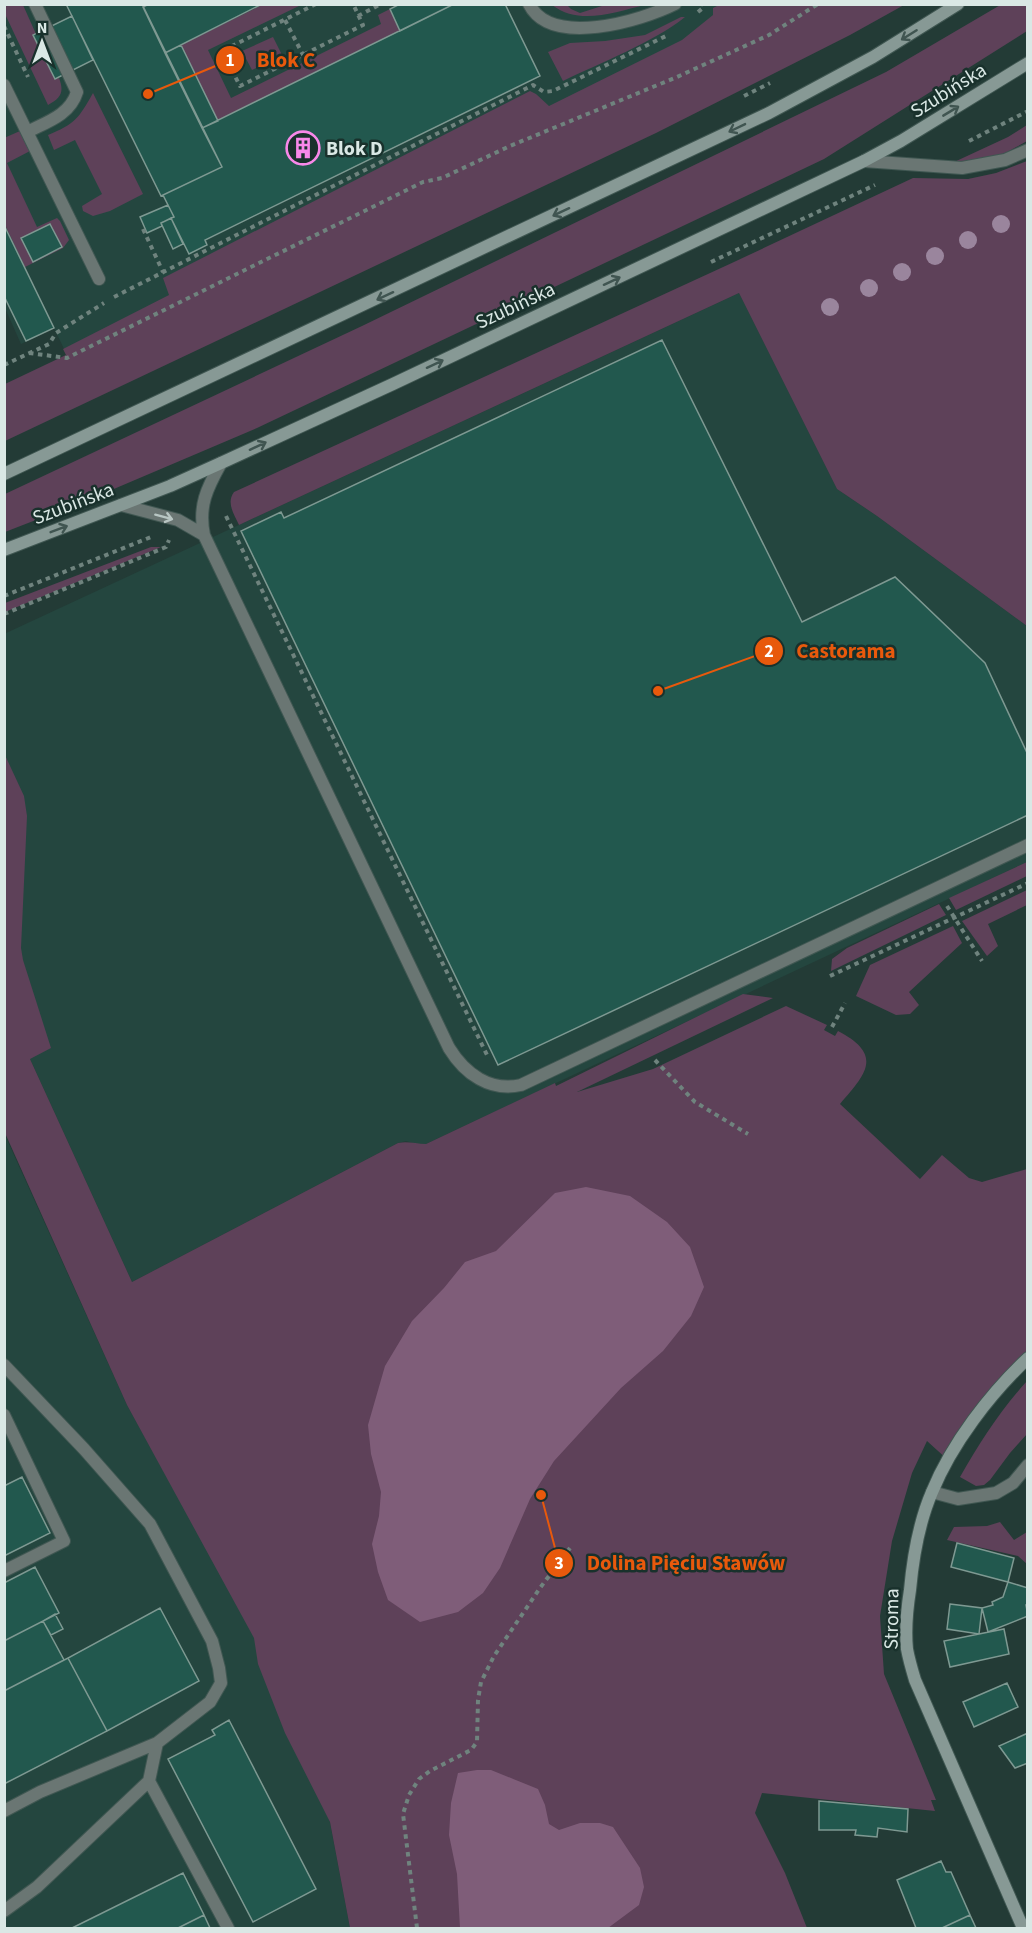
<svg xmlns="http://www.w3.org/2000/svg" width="1032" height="1933" font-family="'Source Sans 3',sans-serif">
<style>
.built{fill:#24463f}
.green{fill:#5e4159}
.water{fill:#7f5d79}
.building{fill:#22584e;stroke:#7e9992;stroke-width:1.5}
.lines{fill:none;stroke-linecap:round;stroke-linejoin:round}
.lane-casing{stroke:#405752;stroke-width:14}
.secondary-casing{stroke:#405752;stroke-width:14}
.path{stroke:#6f837e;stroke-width:4;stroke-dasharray:4.5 4.5;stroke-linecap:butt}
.lane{stroke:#6a7673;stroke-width:12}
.secondary{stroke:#879995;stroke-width:12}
.tree{fill:#9a859d}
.oneway{stroke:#405551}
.oneway2{stroke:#b8c6c3}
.labels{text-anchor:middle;stroke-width:5;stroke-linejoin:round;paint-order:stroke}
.street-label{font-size:20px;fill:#dae8e5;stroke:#19312c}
.poi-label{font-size:20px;font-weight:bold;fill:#dae8e5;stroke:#19312c;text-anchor:start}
.leader{fill:none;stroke:#e8590c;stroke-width:2}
.callout-dot{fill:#e8590c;stroke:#19312c;stroke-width:2}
.mark-label{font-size:18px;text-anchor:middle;font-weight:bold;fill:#fff}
.callout-label{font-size:21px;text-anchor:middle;font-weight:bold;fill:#e8590c;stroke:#19312c;stroke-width:5;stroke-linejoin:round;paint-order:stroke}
</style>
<rect width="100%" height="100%" fill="#233b36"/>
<path class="built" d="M4,5H770L67,355L54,328L21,344L5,308Z
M739,293L837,489L877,516L1027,626V862L426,1144H416L406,1141L398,1143L132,1282L30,1059L5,901L4,634Z
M4,1133L127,1405L242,1613L290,1709L328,1812L350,1928H5Z"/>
<path class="green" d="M1002,4L1027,5V31L824,159L257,428L95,497L5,532V494L362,326L886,72Z
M5,5H23L36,34L33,36L55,79L59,78C64,91 62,98 48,105L5,14Z
M262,5H301L208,50L231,98L381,24L378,15L390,9L400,31L218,121L181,45Z
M552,5H567L571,9L580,13L605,5H645C614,12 580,26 552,5Z
M719,5H904L850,35L656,133L5,441V384L66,355L63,349L169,295L163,278L530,91L536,94L549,106L682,40L713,15V8Z
M681,17H685C654,42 600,63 563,81L548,52L570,43L605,41L645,35Z
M273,37L282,55L252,70L242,51Z
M93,93L143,194L110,211L93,216L83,211L82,206L102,194L75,140L54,150L48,135C75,124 79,118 93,93Z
M1027,125V141L995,159L952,163L1008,137Z
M20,131L30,151L7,163L37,227L57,218L60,221L69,240L63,248L25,267L5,225L4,138Z
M1027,161V626L877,516L837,489L739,293L239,525C234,514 226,503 234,492L734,262L913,178L968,179L996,173Z
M151,547H161L5,612V603Z
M4,753L24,796L27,816L21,948L23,960L51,1048L30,1059L132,1282L398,1143C408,1141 416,1144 426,1144L555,1083L556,1086L743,994L773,998L577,1092L653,1069L786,1006L827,1025L824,1030L835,1036L838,1031C884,1055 866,1074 840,1104L920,1179L942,1155L969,1178L982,1182L1027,1169V1358L948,1460L927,1441L912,1473L892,1541L880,1616L884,1674L936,1800H931L935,1811L762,1793L755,1813L785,1873L807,1928H350L330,1822L285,1733L258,1664L254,1638L127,1405L5,1133Z
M1027,862V876L956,910L949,898Z
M1027,890V905L988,924L998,946L987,956L962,921Z
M939,904L946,915L831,971L832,959L847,948Z
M953,926L962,943L909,992L919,1005L910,1014L896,1015L856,996L870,965Z
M1027,1381V1434L1010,1453L990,1480L984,1485L976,1486L960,1477C980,1442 1000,1411 1027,1381Z
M1000,1522L1014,1540L1027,1532V1564L1018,1556L947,1540L954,1527L987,1526Z"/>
<path class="water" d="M586,1187L630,1196L667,1222L690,1247L704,1287L691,1316L663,1351L621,1388L554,1461L530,1499L500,1568L483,1593L458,1612L420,1622L388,1600L378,1572L372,1544L379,1516L381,1492L371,1454L368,1425L385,1366L412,1321L444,1288L465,1262L496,1251L555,1193Z
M477,1770H491L538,1789L545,1805L549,1824L559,1830L580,1823H600L613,1827L640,1868L644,1887L639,1905L608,1928H460L457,1874L449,1835L451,1803L458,1773Z"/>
<path class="building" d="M66,4H142L222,167L161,196Z
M149,4H262L165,53L143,7Z
M400,4H454L400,31L390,9Z
M454,4H505L540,76L205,240L207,245L189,254L171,218L174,217L163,195L222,167L202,128Z
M72,16L93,60L55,79L33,35Z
M181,45L218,121L202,128L165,53Z
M168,205L174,217L161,223L162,226L147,233L140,217Z
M171,218L183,244L173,249L161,223Z
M50,224L62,247L33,262L21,238Z
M4,225L54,328L26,341L4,296Z
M662,340L802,622L895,577L985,663L1028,755V815L498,1065L241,531L281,512L284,518Z
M22,1477L50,1533L4,1556V1486Z
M957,1543L1014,1558L1008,1582L951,1567Z
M35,1567L59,1613L4,1641V1583Z
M1008,1582L1028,1588V1605H1026L1028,1616L988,1632L982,1608L993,1605L992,1602L1003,1597Z
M950,1604L982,1608L979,1634L947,1629Z
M160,1608L199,1681L107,1731L68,1658Z
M55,1614L63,1629L51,1635L43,1621Z
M43,1621L64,1660L4,1691V1641Z
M1004,1629L1009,1654L950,1667L944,1641Z
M68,1658L107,1731L4,1784V1691Z
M1007,1683L1018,1707L974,1727L963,1702Z
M229,1720L316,1889L253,1922L168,1759L215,1735L212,1730Z
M1028,1733V1763L1015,1768L999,1746Z
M819,1801L908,1809L907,1832L878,1828L877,1837L855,1835L856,1830H819Z
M941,1861L946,1872H951L970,1915L942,1928H916L897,1880Z
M183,1873L204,1915L178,1928H72Z
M204,1915L210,1928H178Z
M970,1915L976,1928H942Z"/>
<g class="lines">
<g class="lane-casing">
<path id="lane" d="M529,4C551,48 641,21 675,4
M4,85L99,279
M27,132C47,122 70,115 77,92L35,4
M864,161L962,168L1005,160L1028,150
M221,463C207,488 198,506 204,535L449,1048C465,1074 490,1092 521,1085L1028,845
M121,505L178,520L204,535
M4,1365L84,1449L150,1524L212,1641L219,1668L221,1683L210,1702L157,1743
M4,1415L64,1541L4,1571
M932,1492L958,1499L996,1493L1013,1483L1028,1465
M149,1781L228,1928
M4,1811L40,1792L157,1743L149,1781L37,1887L4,1911"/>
</g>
<g class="secondary-casing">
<path id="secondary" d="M4,474L769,113L873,57L958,4
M4,550L170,486L221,463L393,384L864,161L901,141L1028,63
M1023,1928L915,1680C912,1670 909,1660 907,1649C905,1629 907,1609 910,1590C913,1557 919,1522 932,1492C952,1443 990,1394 1028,1358"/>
</g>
<path class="path" d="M316,4L222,51L240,86L363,25L353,4
M698,12L704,7L703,4
M358,16L381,4
M285,20L303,55
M4,26L28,77
M744,96L770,83
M969,141L1028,111
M143,229L163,272
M711,262L875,185
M114,297L533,85L544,92L553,91L668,35
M29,353L67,358L423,182L442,178L510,146L677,77L769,35L818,4
M4,365L49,344L56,333L104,303
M226,516L487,1055
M4,596L151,537
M4,614L166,547L169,540
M947,906L982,961
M830,976L1028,883
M832,1027L845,1003
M655,1060L695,1102L748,1134
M417,1928L403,1814L409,1795L419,1779L430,1771L471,1750L477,1742L478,1700L481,1682L494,1656L540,1588L570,1548"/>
<use href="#lane" class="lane"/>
<use href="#secondary" class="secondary"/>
</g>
<g class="tree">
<circle cx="1001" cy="224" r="9"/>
<circle cx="968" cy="240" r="9"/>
<circle cx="935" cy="256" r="9"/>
<circle cx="902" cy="272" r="9"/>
<circle cx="869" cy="288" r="9"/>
<circle cx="830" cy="307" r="9"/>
</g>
<defs><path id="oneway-shaft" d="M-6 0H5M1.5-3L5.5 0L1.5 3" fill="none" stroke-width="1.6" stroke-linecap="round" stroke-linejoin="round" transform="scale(1.5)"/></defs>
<g class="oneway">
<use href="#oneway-shaft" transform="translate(909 35) rotate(148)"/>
<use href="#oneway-shaft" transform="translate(951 111) rotate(-31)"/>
<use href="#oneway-shaft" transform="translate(737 128) rotate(154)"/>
<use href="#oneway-shaft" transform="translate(561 212) rotate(155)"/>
<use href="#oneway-shaft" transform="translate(612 281) rotate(-25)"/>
<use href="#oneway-shaft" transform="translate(385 296) rotate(155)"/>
<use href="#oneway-shaft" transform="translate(435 364) rotate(-25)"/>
<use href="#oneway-shaft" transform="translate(258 446) rotate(-25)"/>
<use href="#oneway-shaft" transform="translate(59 529) rotate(-21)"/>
</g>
<use class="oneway2" href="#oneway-shaft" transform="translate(164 517) rotate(15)"/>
<defs>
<g id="building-ring" transform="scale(1.725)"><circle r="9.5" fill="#19312c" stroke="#f888e9" stroke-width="1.5"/><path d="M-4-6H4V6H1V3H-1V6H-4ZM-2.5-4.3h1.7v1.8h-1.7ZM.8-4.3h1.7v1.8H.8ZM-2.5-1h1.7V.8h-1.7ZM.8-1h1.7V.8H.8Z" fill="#f888e9"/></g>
</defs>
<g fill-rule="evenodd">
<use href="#building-ring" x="303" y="148"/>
</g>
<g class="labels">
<g class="street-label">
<text transform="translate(948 90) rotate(-32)" y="7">Szubińska</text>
<text transform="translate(515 305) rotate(-25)" y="7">Szubińska</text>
<text transform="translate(73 503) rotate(-21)" y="7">Szubińska</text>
<text transform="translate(891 1619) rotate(-89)" y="7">Stroma</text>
</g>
<g class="poi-label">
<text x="326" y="155">Blok D</text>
</g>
</g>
<path class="leader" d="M148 94L230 60M658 691L769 651M541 1495L559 1563"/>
<g class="callout-dot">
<circle cx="148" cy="94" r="6"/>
<circle cx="658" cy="691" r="6"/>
<circle cx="541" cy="1495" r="6"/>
<circle cx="230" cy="60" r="15"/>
<circle cx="769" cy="651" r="15"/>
<circle cx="559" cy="1563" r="15"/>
</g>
<g class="mark-label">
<text x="230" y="66">1</text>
<text x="769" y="657">2</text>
<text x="559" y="1569">3</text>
</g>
<g class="callout-label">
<text x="286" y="67">Blok C</text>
<text x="846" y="658">Castorama</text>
<text x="686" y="1570">Dolina Pięciu Stawów</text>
</g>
<rect width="1032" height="1933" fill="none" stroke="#dae8e5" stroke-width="12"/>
<g transform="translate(42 42)" stroke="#19312c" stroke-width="4.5" paint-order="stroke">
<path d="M0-4.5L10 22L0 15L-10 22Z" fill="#dae8e5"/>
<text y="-9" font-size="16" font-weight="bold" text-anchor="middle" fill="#dae8e5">N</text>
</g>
</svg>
